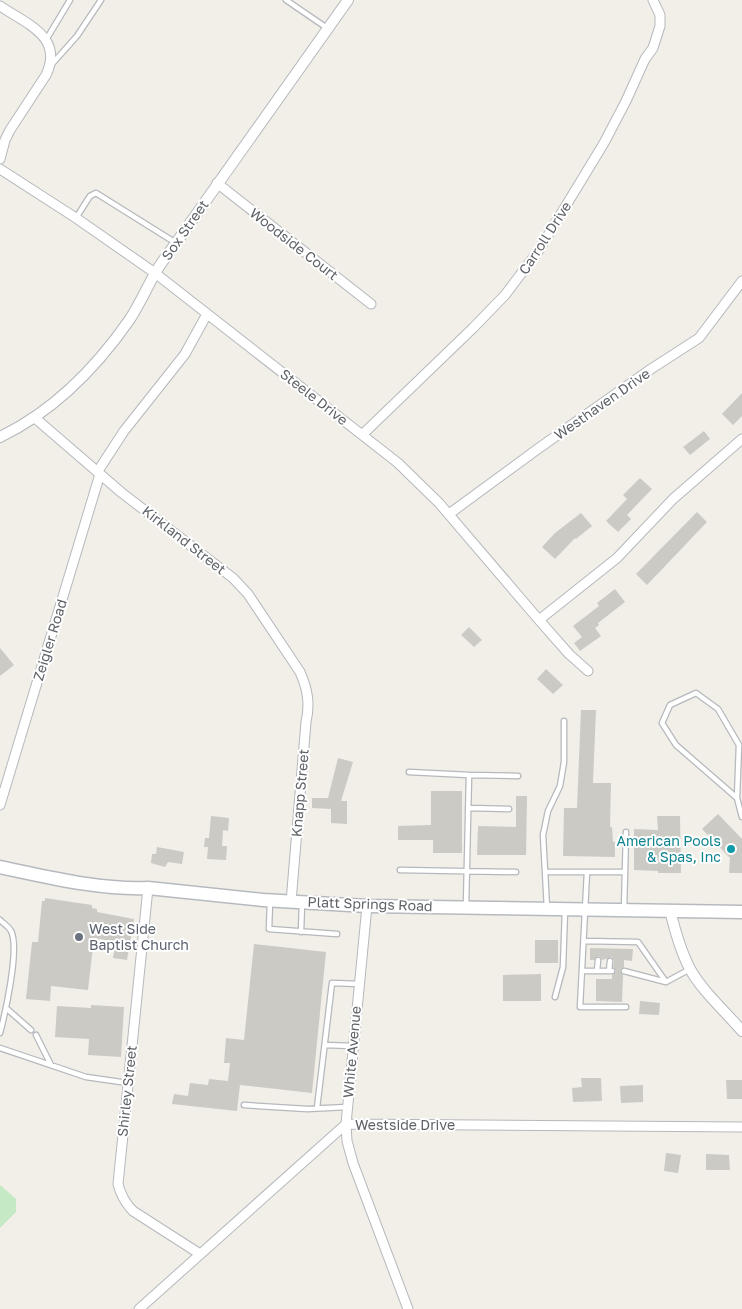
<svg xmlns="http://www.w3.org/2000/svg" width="742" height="1309" font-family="'Golos Text',sans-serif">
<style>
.green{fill:#c5e8c5}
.building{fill:#cccac5}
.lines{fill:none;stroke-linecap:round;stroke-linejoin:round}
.service-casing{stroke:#b5b8bc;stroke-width:7}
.minor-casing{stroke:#b5b8bc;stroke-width:11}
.tertiary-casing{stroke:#b5b8bc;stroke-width:12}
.secondary-casing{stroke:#b6babf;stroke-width:15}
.service{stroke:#fff;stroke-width:4.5}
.minor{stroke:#fff;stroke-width:9}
.tertiary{stroke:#fff;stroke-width:10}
.secondary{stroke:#fff;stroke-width:12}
.culture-dot{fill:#0f9aa8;stroke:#fff;stroke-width:2}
.worship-dot{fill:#6b7280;stroke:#fff;stroke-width:2}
.labels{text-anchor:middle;stroke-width:4;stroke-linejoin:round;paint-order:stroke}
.street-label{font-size:14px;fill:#5f6368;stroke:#fff}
.culture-label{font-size:14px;fill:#0d838f;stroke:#fff;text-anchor:end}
.worship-label{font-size:14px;fill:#5b616d;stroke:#fff;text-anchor:start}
</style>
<rect width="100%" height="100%" fill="#f1efe8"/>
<path class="green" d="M0,1185L16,1199V1212L0,1228Z"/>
<path class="building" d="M742,393V416L733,425L722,414Z
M704,431L710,439L690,455L683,447Z
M640,478L652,489L627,515L631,519L618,532L606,521L627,499L623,495Z
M697,512L707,522L647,585L636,574Z
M581,513L592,526L576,539L575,538L555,559L542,547L555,533Z
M615,589L625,602L598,623L599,625L595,628L601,636L580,651L574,643L582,637L573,626L599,606L597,603Z
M469,627L482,640L474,647L461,635Z
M0,648L14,665L0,676Z
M546,669L563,685L553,694L537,679Z
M581,710H596L593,783H611L610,827H612L613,842H615V857L563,856L564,808H577Z
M338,758L353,762L341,801H347V824L331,823V809L312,808V798H328Z
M431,791H462V853H433V840H398V826L431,825Z
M516,796H527L526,855H477L478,826L516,827Z
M718,814L742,839V873H729L730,858L702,829Z
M211,816L229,818L228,831L223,830L222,846H227L226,860L207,859L208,847H204L205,838H209Z
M657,816H680L681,873H658V871L634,870V829L658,830Z
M157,847L184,852L182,864L168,862L165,867L151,863L152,854H156Z
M45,898L92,905V908L97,909V912L134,919L127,960L113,958L116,942L94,938L88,990L51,986L50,1001L26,999L32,942H38L42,901H45Z
M535,940H558V963H535Z
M254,944L326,952L312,1093L240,1085L237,1111L172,1104L174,1094L188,1096L190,1083L208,1085L209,1079L228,1081L230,1063H224L226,1038L244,1040Z
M590,948L633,949L632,961L624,960V967L620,970L623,975L622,1002L596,1001V979H612V975L615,973L616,971L613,967L614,961L612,957L602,960L601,957L598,956L594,960H590Z
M541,974V1001H503V975Z
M640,1001L660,1003L659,1015L639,1014Z
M91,1005L124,1007L121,1057L88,1055L89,1039L55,1037L57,1006L91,1008Z
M581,1078H601L602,1101L573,1102L572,1088L582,1087Z
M726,1080H742V1099H727Z
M643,1085V1102L621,1103L620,1086Z
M666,1153L681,1155L678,1173L664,1171Z
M706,1154L729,1155L730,1170H706Z"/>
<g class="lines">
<g class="service-casing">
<path id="service" d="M286,0L327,28
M46,40L70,0
M52,64L77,36L101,0
M76,218L90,196L96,193L176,243
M409,772L469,775L466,906
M469,775L518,776
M737,798L676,745L662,723L670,705L696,693L718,709L739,745L737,798L742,817
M468,808L509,809
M400,870L516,872
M546,872H625L624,909
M587,872L580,1007H626
M625,872L626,832
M270,902L269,929L337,934
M547,908L543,835L548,811L560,786L564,762V721
M0,920C3,923 9,927 11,931C20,948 5,1014 0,1033
M301,932L302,903
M584,941L638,942L666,982L690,969
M582,971H612
M597,971L598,960
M609,971L610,961
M624,971L666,982
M555,997L563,967L565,910
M6,1008L31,1030
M36,1035L51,1065
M325,1045L353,1046
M0,1048L86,1077L128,1083
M244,1105L307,1109L347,1107
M317,1108L332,983L359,984"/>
</g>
<g class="minor-casing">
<path id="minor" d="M0,6C27,24 64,37 46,75L10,130L5,140L0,159
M0,169L76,218L155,273L398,463L439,503L539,620L569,654L588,671
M217,183L371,304
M35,418L122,493L233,578L248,594L300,672C308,690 310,704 306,722L291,902
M363,434L473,328L505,295L539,250L604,143L626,101L645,59L653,48L660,26V15L653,0
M98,471L124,431L185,354L207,314
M449,514L539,448L651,369L699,338L742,281
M539,620L617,558L673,499L742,439
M0,805L100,474
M148,888L118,1184C121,1196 125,1203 133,1211L200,1254
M367,906L346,1124L347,1141L353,1163L408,1309
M139,1309L346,1124L742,1127"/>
</g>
<g class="tertiary-casing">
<path id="tertiary" d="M0,437C54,411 96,368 130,319C139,305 146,290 154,275C160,264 168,254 176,243L348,0
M670,910C675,931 680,950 690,969C703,992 725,1011 742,1031"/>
</g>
<g class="secondary-casing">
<path id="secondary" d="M0,867C48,877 99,890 148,888L263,900L367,906L742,912"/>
</g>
<use href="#service" class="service"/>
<use href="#minor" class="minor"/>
<use href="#tertiary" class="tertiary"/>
<use href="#secondary" class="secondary"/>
</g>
<circle class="culture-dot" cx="731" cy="849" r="5"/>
<circle class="worship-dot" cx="79" cy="937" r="5"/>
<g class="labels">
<g class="street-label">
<text transform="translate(185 230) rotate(-55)" y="5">Sox Street</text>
<text transform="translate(545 238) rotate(-57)" y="5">Carroll Drive</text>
<text transform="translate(294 244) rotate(38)" y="5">Woodside Court</text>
<text transform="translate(314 397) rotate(38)" y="5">Steele Drive</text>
<text transform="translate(602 404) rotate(-35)" y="5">Westhaven Drive</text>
<text transform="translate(184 540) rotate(38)" y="5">Kirkland Street</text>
<text transform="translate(50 640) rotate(-73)" y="5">Zeigler Road</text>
<text transform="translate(300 793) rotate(-85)" y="5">Knapp Street</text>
<text transform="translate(370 904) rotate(2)" y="5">Platt Springs Road</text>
<text transform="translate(352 1052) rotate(-85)" y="5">White Avenue</text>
<text transform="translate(127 1091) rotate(-84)" y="5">Shirley Street</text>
<text x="405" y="1130">Westside Drive</text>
</g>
<g class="culture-label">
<text x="721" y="846">American Pools<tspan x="721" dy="16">&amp; Spas, Inc</tspan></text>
</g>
<g class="worship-label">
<text x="89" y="934">West Side<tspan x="89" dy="16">Baptist Church</tspan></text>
</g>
</g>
</svg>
